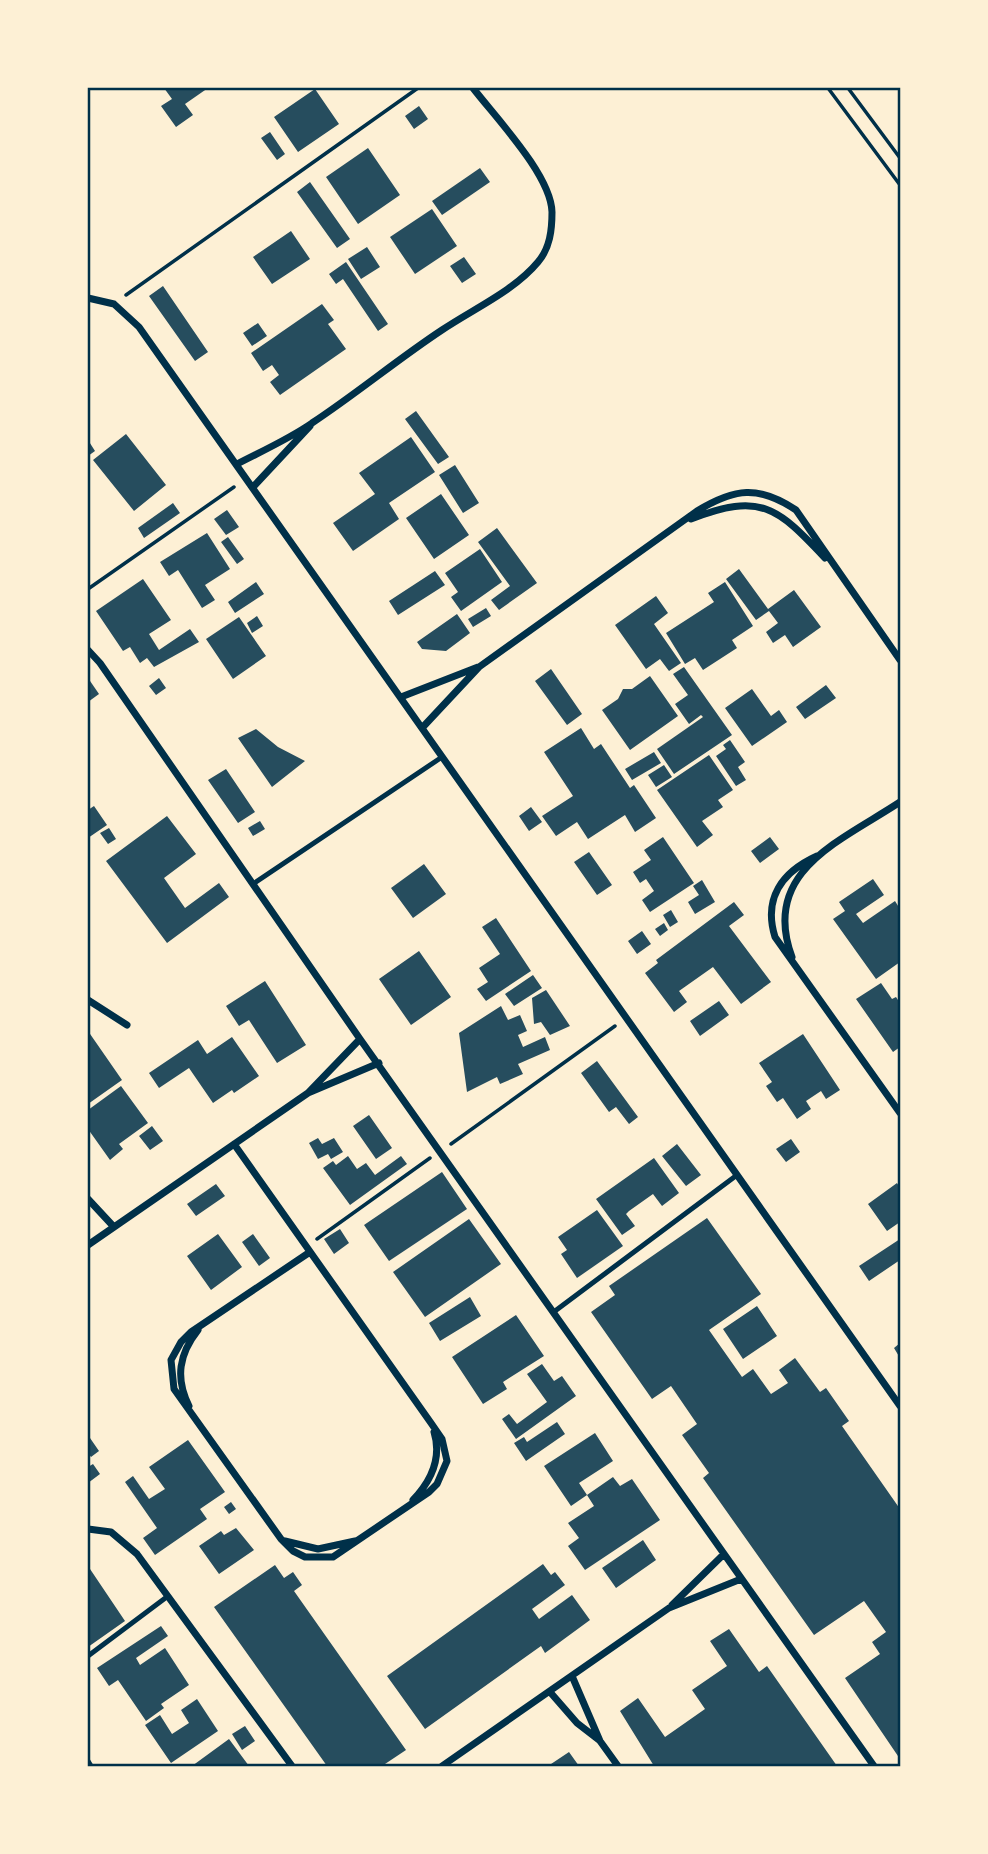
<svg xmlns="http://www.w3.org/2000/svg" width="988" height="1854" font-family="'Public Sans',sans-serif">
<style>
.building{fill:#264d5e}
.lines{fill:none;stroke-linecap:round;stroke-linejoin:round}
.path{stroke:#003049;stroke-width:3.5}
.service{stroke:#003049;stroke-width:5}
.minor{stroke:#003049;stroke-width:7}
.neatline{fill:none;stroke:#003049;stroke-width:2.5}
</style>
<rect width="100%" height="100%" fill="#fdf0d5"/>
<path class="building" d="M164,88H208L185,104L193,115L176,127L161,106L172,99Z
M315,89L339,124L298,152L274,117Z
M419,106L428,119L414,129L405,116Z
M270,132L285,154L277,160L261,138Z
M368,148L400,195L358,224L326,177Z
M480,168L490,182L442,215L432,201Z
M310,182L350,239L337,248L297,192Z
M432,209L457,246L415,274L390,237Z
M291,231L310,259L272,284L253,257Z
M367,247L380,267L361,279L348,259Z
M464,257L476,274L462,283L450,266Z
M346,262L388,324L378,331L343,279L336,284L329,274Z
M163,286L208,352L195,361L149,296Z
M322,304L334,320L328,324L346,349L280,395L270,382L279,375L272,365L263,371L251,353Z
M258,323L267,336L252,346L243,333Z
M416,411L449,457L438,464L405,419Z
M126,434L166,485L134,511L93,460Z
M411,437L435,472L389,503L399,519L353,551L333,523L375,494L359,473Z
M88,440L95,451L88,456Z
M455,465L479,503L463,513L439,475Z
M441,494L469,535L434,559L406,518Z
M173,503L180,513L144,538L138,528Z
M227,510L239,527L226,535L214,519Z
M497,528L537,583L499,610L491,600L510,586L478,542Z
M207,533L230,569L205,585L215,600L202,608L178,570L169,576L160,562Z
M228,537L244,559L237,564L221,542Z
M480,549L502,582L461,611L451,597L458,592L445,573Z
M739,569L768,609L794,590L821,627L793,647L785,635L773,643L766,632L778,623L769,611L756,620L726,579Z
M435,571L445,585L398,615L389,601Z
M143,579L171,620L149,634L159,650L190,629L199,642L154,667L147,658L140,663L130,647L123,651L96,611Z
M256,582L264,594L235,613L228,602Z
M725,582L753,626L732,640L737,648L703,670L695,658L685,664L666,633L714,602L708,593Z
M656,596L668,613L654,624L681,663L669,671L660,659L646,669L615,625Z
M486,608L491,616L473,627L468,619Z
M457,614L470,633L446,651L422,649L417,642Z
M257,616L263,626L252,633L247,623Z
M239,617L266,656L233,679L206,639Z
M684,667L732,735L674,774L657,749L703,717L701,715L689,724L675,704L688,695L673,674Z
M551,669L582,714L567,725L535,681Z
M650,676L678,716L630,750L602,710L618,699L623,689H632Z
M88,678L99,694L88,702Z
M159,678L166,688L156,695L149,686Z
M826,685L836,698L805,719L796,707Z
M752,689L771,716L779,710L787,722L752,746L725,708Z
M581,728L594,749L601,744L630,788L634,785L656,818L635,832L625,815L588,839L577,822L556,836L542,816L573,796L544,752Z
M256,729L278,747L305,761L272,787L238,738Z
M730,740L745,762L738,767L746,780L736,786L716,756L726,749L723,745Z
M654,752L661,763L632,780L625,769Z
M709,755L733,790L718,800L723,807L702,821L713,835L697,847L657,790Z
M664,765L672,777L656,787L648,775Z
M226,769L255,812L238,823L208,780Z
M94,806L107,825L88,838V810Z
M531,807L542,822L529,831L519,816Z
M167,816L196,854L164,878L185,908L219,883L229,897L167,943L106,861Z
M260,821L265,829L253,836L248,828Z
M109,828L116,839L108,844L100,833Z
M663,837L694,883L650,912L642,900L654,891L646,879L640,883L633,872L651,860L644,850Z
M770,837L779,849L760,863L751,851Z
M589,852L612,885L597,895L574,862Z
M424,864L446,894L413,918L391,888Z
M873,879L884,895L856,914L863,923L895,901L900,909V962L876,979L833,919L845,911L839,902Z
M702,880L715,902L695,914L688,902L699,895L693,886Z
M734,902L744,915L729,926L771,982L741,1004L713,967L679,991L687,1002L674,1012L645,973L658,963L656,960Z
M671,910L678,922L670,927L663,915Z
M496,918L531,971L486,1001L477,989L488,982L479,968L500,954L482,927Z
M664,923L668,930L660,936L655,929Z
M642,931L651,944L637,954L628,941Z
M419,951L451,997L411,1025L379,979Z
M533,975L542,988L514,1006L505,994Z
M265,981L306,1045L277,1063L249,1020L239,1026L226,1006Z
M881,983L892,999L896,997L900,1003V1047L893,1052L856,999Z
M546,990L570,1026L550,1035L541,1022L534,1024L532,998Z
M719,1001L729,1015L700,1036L690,1021Z
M501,1006L508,1020L520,1015L527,1031L518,1035L523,1047L545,1037L550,1050L518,1064L523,1074L500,1084L497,1077L467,1092L459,1033Z
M88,1031L122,1080L88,1104Z
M803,1034L840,1090L826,1099L821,1091L806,1101L811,1109L797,1119L783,1098L777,1102L766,1086L772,1082L759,1063Z
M232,1037L259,1076L234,1093L232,1090L213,1103L189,1068L159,1088L149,1073L198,1040L207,1054Z
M597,1061L638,1117L629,1124L616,1107L609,1112L581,1073Z
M121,1086L148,1123L119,1144L123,1149L110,1160L88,1129V1110Z
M369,1115L392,1148L376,1159L353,1126Z
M152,1126L163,1141L150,1150L139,1136Z
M318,1138L322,1144L334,1138L343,1152L331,1159L328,1154L318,1159L309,1143Z
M791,1139L800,1152L786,1162L776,1149Z
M677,1144L701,1175L686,1186L662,1156Z
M348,1156L357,1169L366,1163L375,1175L401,1156L407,1164L350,1205L323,1168L333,1161L336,1165Z
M654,1158L679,1193L662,1206L653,1194L629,1211L626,1214L635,1226L622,1235L596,1199Z
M442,1172L467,1209L389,1261L364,1225Z
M897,1183L900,1188V1222L887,1231L868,1204Z
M216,1184L225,1196L196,1216L187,1204Z
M597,1210L623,1246L577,1278L561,1254L567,1250L558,1237Z
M707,1218L761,1294L709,1330L742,1377L753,1369L771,1394L788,1383L779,1370L795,1358L820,1392L826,1388L849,1421L842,1426L900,1509V1759L845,1678L880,1654L872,1642L886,1632L864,1601L814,1635L703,1478L709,1473L682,1435L697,1424L671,1386L652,1399L591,1312L615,1295L609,1286Z
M469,1219L501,1264L425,1317L393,1272Z
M340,1229L349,1243L334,1254L324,1239Z
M218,1234L242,1267L211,1290L187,1256Z
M253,1234L270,1258L259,1266L242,1242Z
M900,1239V1260L869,1281L859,1266Z
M470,1297L481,1316L440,1341L429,1323Z
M757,1306L777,1336L743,1359L723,1329Z
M516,1315L544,1356L503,1382L507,1389L483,1404L452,1357Z
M900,1343V1358L894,1348Z
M542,1364L554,1381L562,1376L576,1396L516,1439L502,1419L509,1414L517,1424L547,1402L527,1374Z
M557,1422L565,1434L526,1461L514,1443L524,1437L527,1442Z
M595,1433L613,1461L579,1483L587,1495L571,1506L544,1466Z
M90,1438L99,1451L91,1457L88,1453Z
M188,1440L225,1492L200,1509L207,1519L155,1555L143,1538L157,1528L125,1482L133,1476L149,1499L165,1489L149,1467Z
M93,1464L100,1474L88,1483V1467Z
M613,1477L620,1486L632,1479L660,1520L585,1570L568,1546L579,1538L568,1523L594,1506L587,1495Z
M231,1502L236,1509L229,1514L224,1507Z
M236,1528L254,1550L219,1574L199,1546L221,1531L224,1535Z
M643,1540L656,1560L616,1588L602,1568Z
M543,1564L551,1575L555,1572L565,1585L532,1609L539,1619L572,1595L590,1620L545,1653L541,1646L425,1729L387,1676Z
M275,1565L284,1578L293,1572L302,1585L294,1591L406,1750L382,1766H327L214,1607Z
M88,1566L125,1621L88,1647Z
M161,1626L168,1636L136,1658L140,1665L165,1648L189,1685L161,1704L164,1708L146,1721L118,1680L109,1686L97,1668Z
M729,1629L759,1672L767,1666L837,1766H654L620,1711L638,1698L665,1737L705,1709L692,1690L727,1666L710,1641Z
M197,1699L218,1731L171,1763L145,1725L160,1715L172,1734L189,1723L181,1710Z
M245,1726L255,1741L242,1750L232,1734Z
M229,1739L249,1766H192Z
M569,1752L579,1766H548Z"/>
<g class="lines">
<path class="path" d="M828,88L900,185
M848,88L900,158
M126,295L418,88
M88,589L234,487
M451,1144L615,1026
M317,1239L430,1158"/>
<path class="service" d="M253,884L442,757
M555,1311L737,1175
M88,1656L168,1596
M88,1761L91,1766"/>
<path class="minor" d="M88,298L114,304L139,327L900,1406
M237,464C262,451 289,439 312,423C356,394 398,359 442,330C473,309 514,291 538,262C550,248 552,230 552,212C551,175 496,118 473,88
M254,486L310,426
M691,519C761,492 777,507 825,558
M88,650L100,663L360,1039L874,1766
M401,697L478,667
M422,728L479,667L697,511C735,488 758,485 796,510L900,660
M817,856C782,872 763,898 775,937L900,1113
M792,957C760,871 841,841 900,802
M88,1000L127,1025
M308,1093L379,1063
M234,1144L431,1423L442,1439L447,1461L437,1484L429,1492L333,1557H305L293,1551L281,1539L174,1389L171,1360L181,1342L191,1332L310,1252
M88,1199L114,1227
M88,1245L308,1093L360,1039
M189,1406C175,1378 179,1354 198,1330
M413,1500C431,1481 442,1458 434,1432
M88,1529L111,1532L137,1554L292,1766
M285,1541L318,1549L355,1541
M672,1605L724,1554
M572,1676L600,1741L618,1766
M550,1692L577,1723L599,1740
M442,1766L669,1608L741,1579"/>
</g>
<rect width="988" height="1854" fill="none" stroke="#fdf0d5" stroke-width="178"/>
<rect x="89" y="89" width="810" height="1676" class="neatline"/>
</svg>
